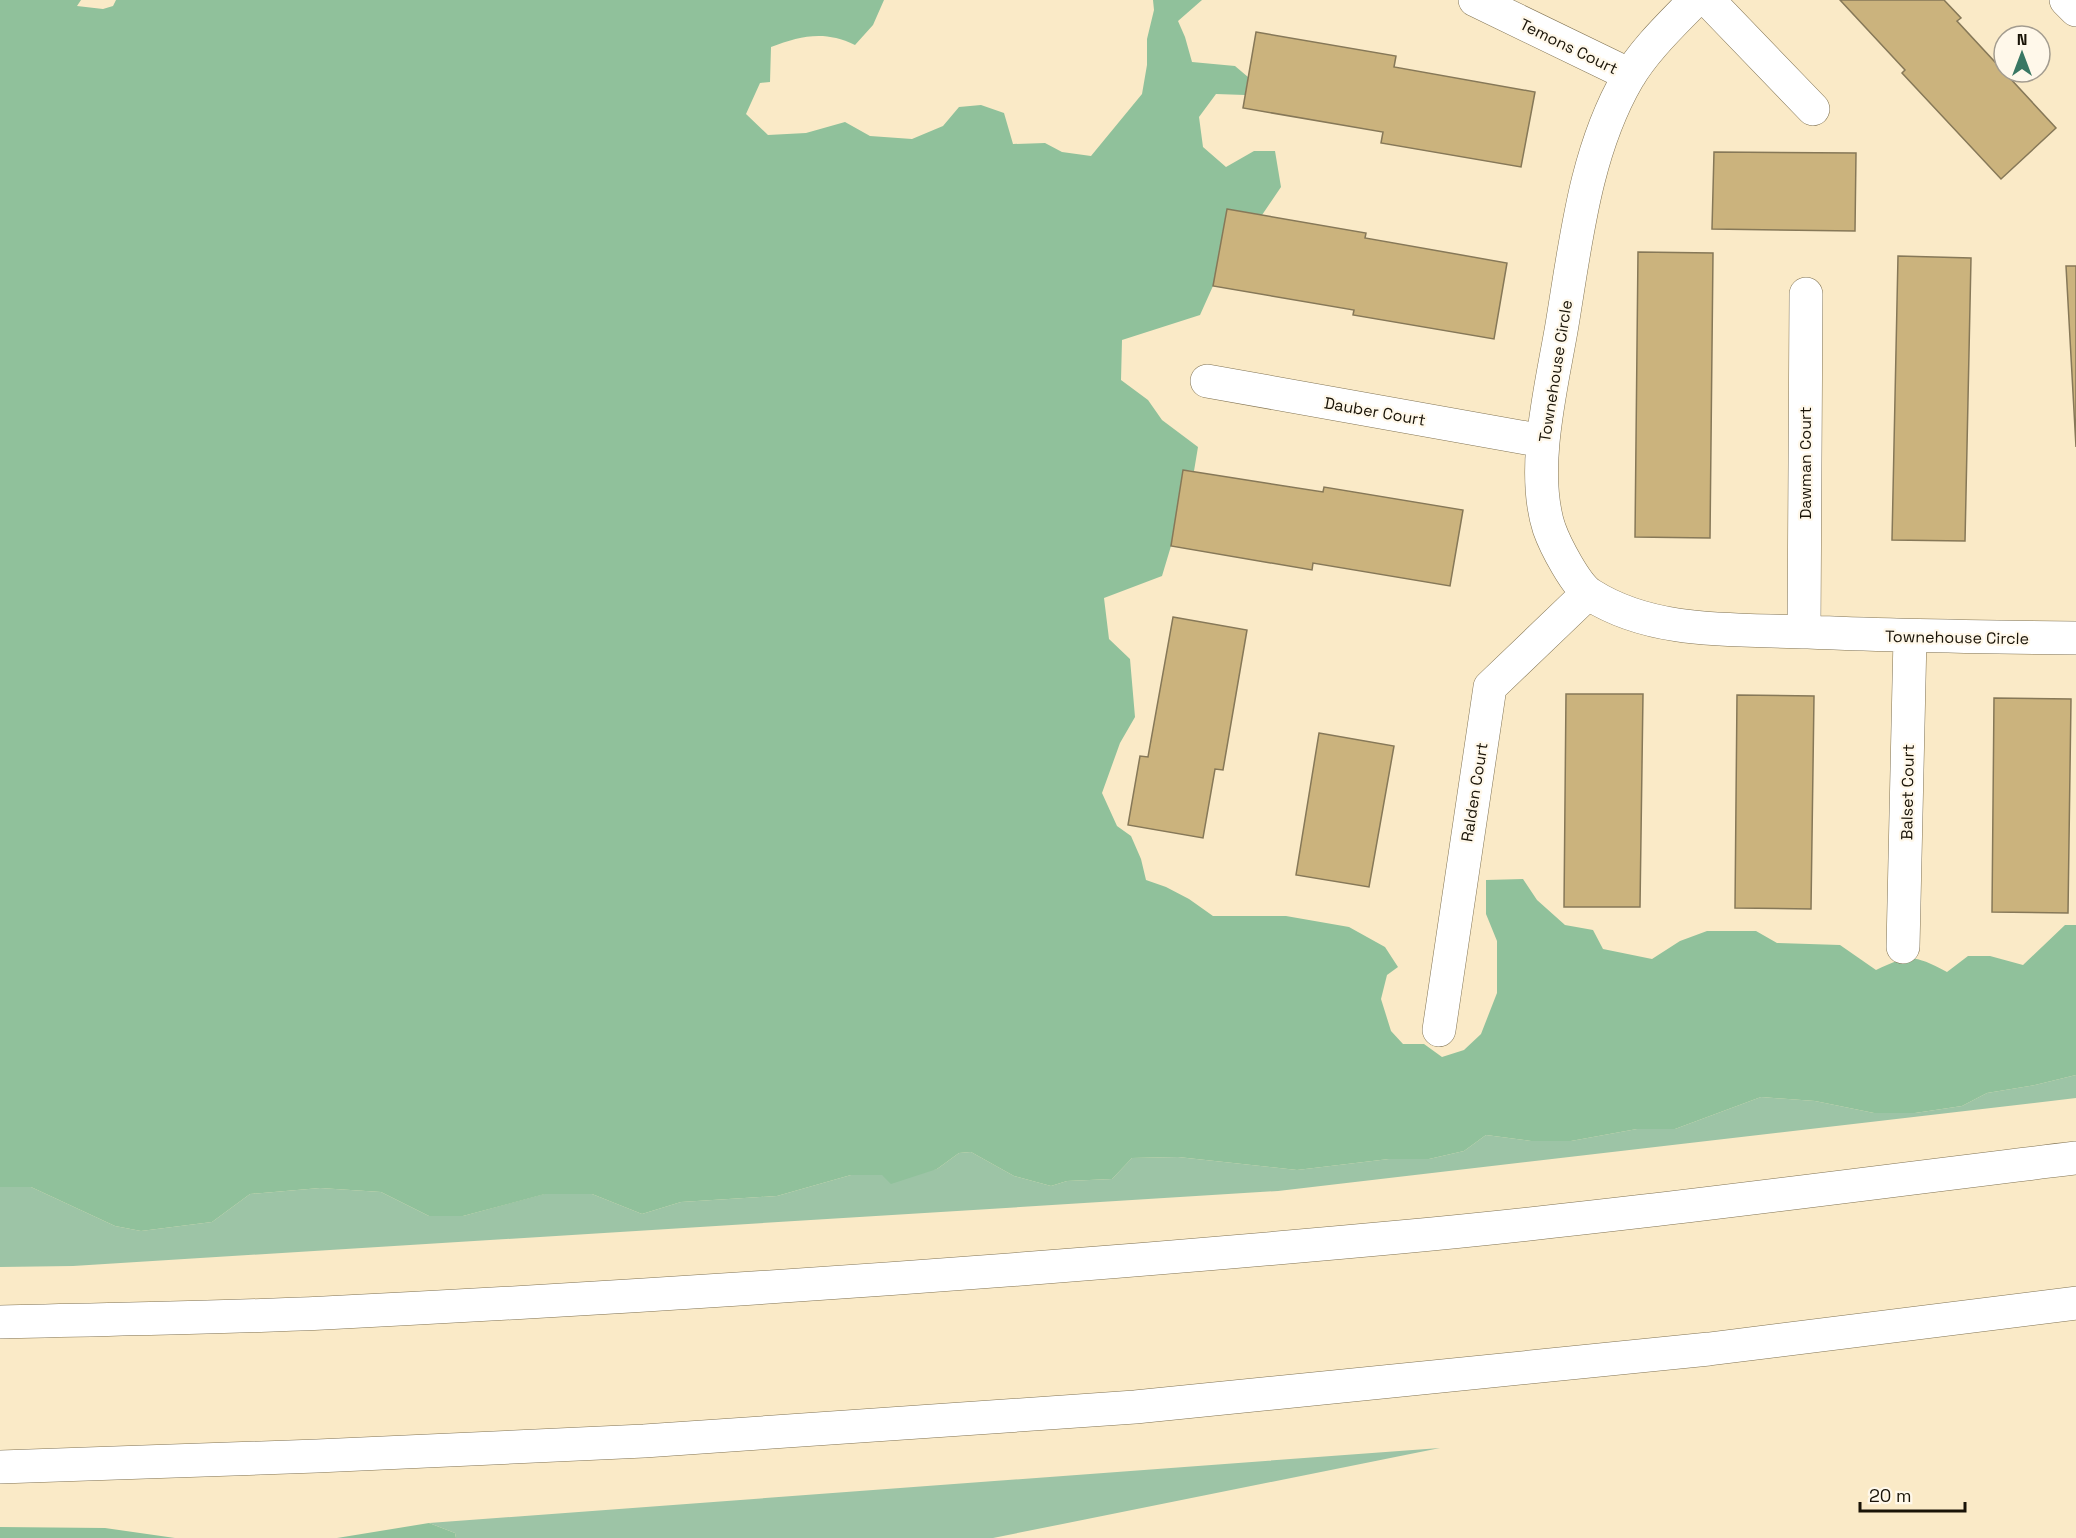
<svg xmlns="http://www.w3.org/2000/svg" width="2076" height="1538" font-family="'Space Grotesk',sans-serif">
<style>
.green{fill:#9dc4a6}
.forest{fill:#90c19b}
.building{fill:#cbb37d;stroke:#867858;stroke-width:1.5}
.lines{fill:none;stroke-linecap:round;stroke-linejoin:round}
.minor-casing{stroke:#817353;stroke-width:34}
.highway-casing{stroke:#817353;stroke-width:34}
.minor{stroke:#fff;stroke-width:33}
.highway{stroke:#fff;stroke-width:33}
.labels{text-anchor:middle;stroke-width:4.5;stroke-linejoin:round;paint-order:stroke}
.street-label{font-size:16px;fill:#191307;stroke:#fff8ea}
</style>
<rect width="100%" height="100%" fill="#faeac7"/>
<path class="green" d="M2076,1075V1098L1278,1191L73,1266L0,1267V1187H31L115,1226L141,1231L212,1222L250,1194L320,1188L381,1192L429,1216H463L544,1194H592L642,1214L681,1202L777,1196L851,1175H882L937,1169L959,1153L971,1152L1014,1176L1051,1186L1067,1181L1112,1179L1132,1158L1178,1157L1297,1170L1389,1159H1429L1464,1151L1486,1135L1531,1141H1571L1637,1129H1675L1761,1097L1815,1101L1874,1113H1915L1962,1106L1987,1093L2035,1085Z
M1440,1448L993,1538H456L455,1533L429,1523Z"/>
<path class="forest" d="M0,0H81L77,6L103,9L113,6L116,0H884L873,25L855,45C824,30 801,36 771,47L770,82L760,83L746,114L768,135L806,133L845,122L870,136L912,139L943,126L959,107L981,105L1004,113L1013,144L1045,143L1062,152L1091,156L1142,94L1147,65V39L1154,10L1153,0H1202L1178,21L1185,37L1192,62L1235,66L1248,77L1245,95L1216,94L1199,117L1203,147L1226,167L1254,151H1275L1281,187L1262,215L1227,209L1213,286L1200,315L1122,340L1121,380L1148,400L1162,420L1198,447L1194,471L1183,470L1171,546L1162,576L1104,598L1109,639L1130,659L1135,717L1120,743L1102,793L1117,826L1131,836L1141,859L1146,880L1166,887L1189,899L1213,916H1286L1349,927L1385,947L1398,967L1387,975L1381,999L1391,1031L1403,1044H1424L1442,1057L1464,1050L1481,1034L1497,993V941L1486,914V880L1523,879L1537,900L1565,925L1593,930L1603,949L1652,959L1680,941L1707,931H1756L1777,943L1840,945L1876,970C1910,954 1914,955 1947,972L1968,956H1990L2023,965L2065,925H2076V1075L2035,1085L1987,1093L1962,1106L1915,1113H1874L1815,1101L1761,1097L1675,1129H1637L1571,1141H1531L1486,1135L1464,1151L1429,1159H1389L1297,1170L1178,1157L1132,1158L1112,1179L1067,1181L1051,1186L1014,1176L971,1152L959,1153L937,1169L891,1184L882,1175H851L777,1196L681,1202L642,1214L592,1194H545L463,1216H429L381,1192L320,1188L250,1194L212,1222L141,1231L115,1226L31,1187H0Z
M429,1523L455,1533L456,1538H337Z
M0,1527L105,1528L175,1538H0Z"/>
<path class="building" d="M1840,0H1944L1961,18L1957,21L2056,128L2001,179L1902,73L1905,70Z
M1256,32L1396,56L1394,67L1535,92L1521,167L1381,143L1383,132L1243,108Z
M1714,152L1856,153L1855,231L1712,229Z
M1227,209L1366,233L1365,238L1507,263L1494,339L1353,315L1354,310L1213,286Z
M1638,252L1713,253L1710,538L1635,537Z
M1898,256L1971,258L1965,541L1892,540Z
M2066,266H2076V447Z
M1183,470L1323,492L1324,487L1463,510L1450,586L1313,563L1312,570L1171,546Z
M1173,617L1247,630L1223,770L1215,769L1203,838L1128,825L1140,756L1148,757Z
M1566,694H1643L1640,907H1564Z
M1737,695L1814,696L1811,909L1735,908Z
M1994,698L2071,699L2068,913L1992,912Z
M1319,733L1394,746L1369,887L1296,875Z"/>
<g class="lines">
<g class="minor-casing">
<path id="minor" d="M1475,0L1630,75
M1695,0C1672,24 1645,49 1628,78C1585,152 1576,241 1562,325C1552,385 1530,469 1549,528C1555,545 1576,586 1591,595C1654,635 1736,629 1808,632C1897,636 1986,637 2076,638
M1708,0L1813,109
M2066,0L2076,10
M1207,381L1543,441
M1804,632L1806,294
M1903,947L1910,637
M1439,1030L1490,687L1587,594"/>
</g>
<g class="highway-casing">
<path id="highway" d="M0,1322C108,1319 216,1318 324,1313C683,1295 1042,1270 1400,1237C1626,1216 1851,1185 2076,1158
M0,1467L317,1456L644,1441L1135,1407L1709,1349L2076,1303"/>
</g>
<use href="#minor" class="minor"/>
<use href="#highway" class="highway"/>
</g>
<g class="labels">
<g class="street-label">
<text transform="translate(1569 46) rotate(26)" y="6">Temons Court</text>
<text transform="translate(1555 371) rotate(-81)" y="6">Townehouse Circle</text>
<text transform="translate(1375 411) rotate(10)" y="6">Dauber Court</text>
<text transform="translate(1805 463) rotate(-90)" y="6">Dawman Court</text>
<text transform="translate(1957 637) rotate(1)" y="6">Townehouse Circle</text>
<text transform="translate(1474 792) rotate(-81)" y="6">Ralden Court</text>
<text transform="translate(1907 792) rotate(-89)" y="6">Balset Court</text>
</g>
</g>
<g transform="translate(2022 54)"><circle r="28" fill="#fff8ea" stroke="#a39c8f" stroke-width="1.5"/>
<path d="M0-4.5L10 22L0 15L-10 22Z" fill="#397763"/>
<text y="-9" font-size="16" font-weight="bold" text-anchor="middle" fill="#191307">N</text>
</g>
<path d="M1860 1502v9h105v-9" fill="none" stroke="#191307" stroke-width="3"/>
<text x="1869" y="1502" font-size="18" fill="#191307" stroke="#fff8ea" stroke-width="4.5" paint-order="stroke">20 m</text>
</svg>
